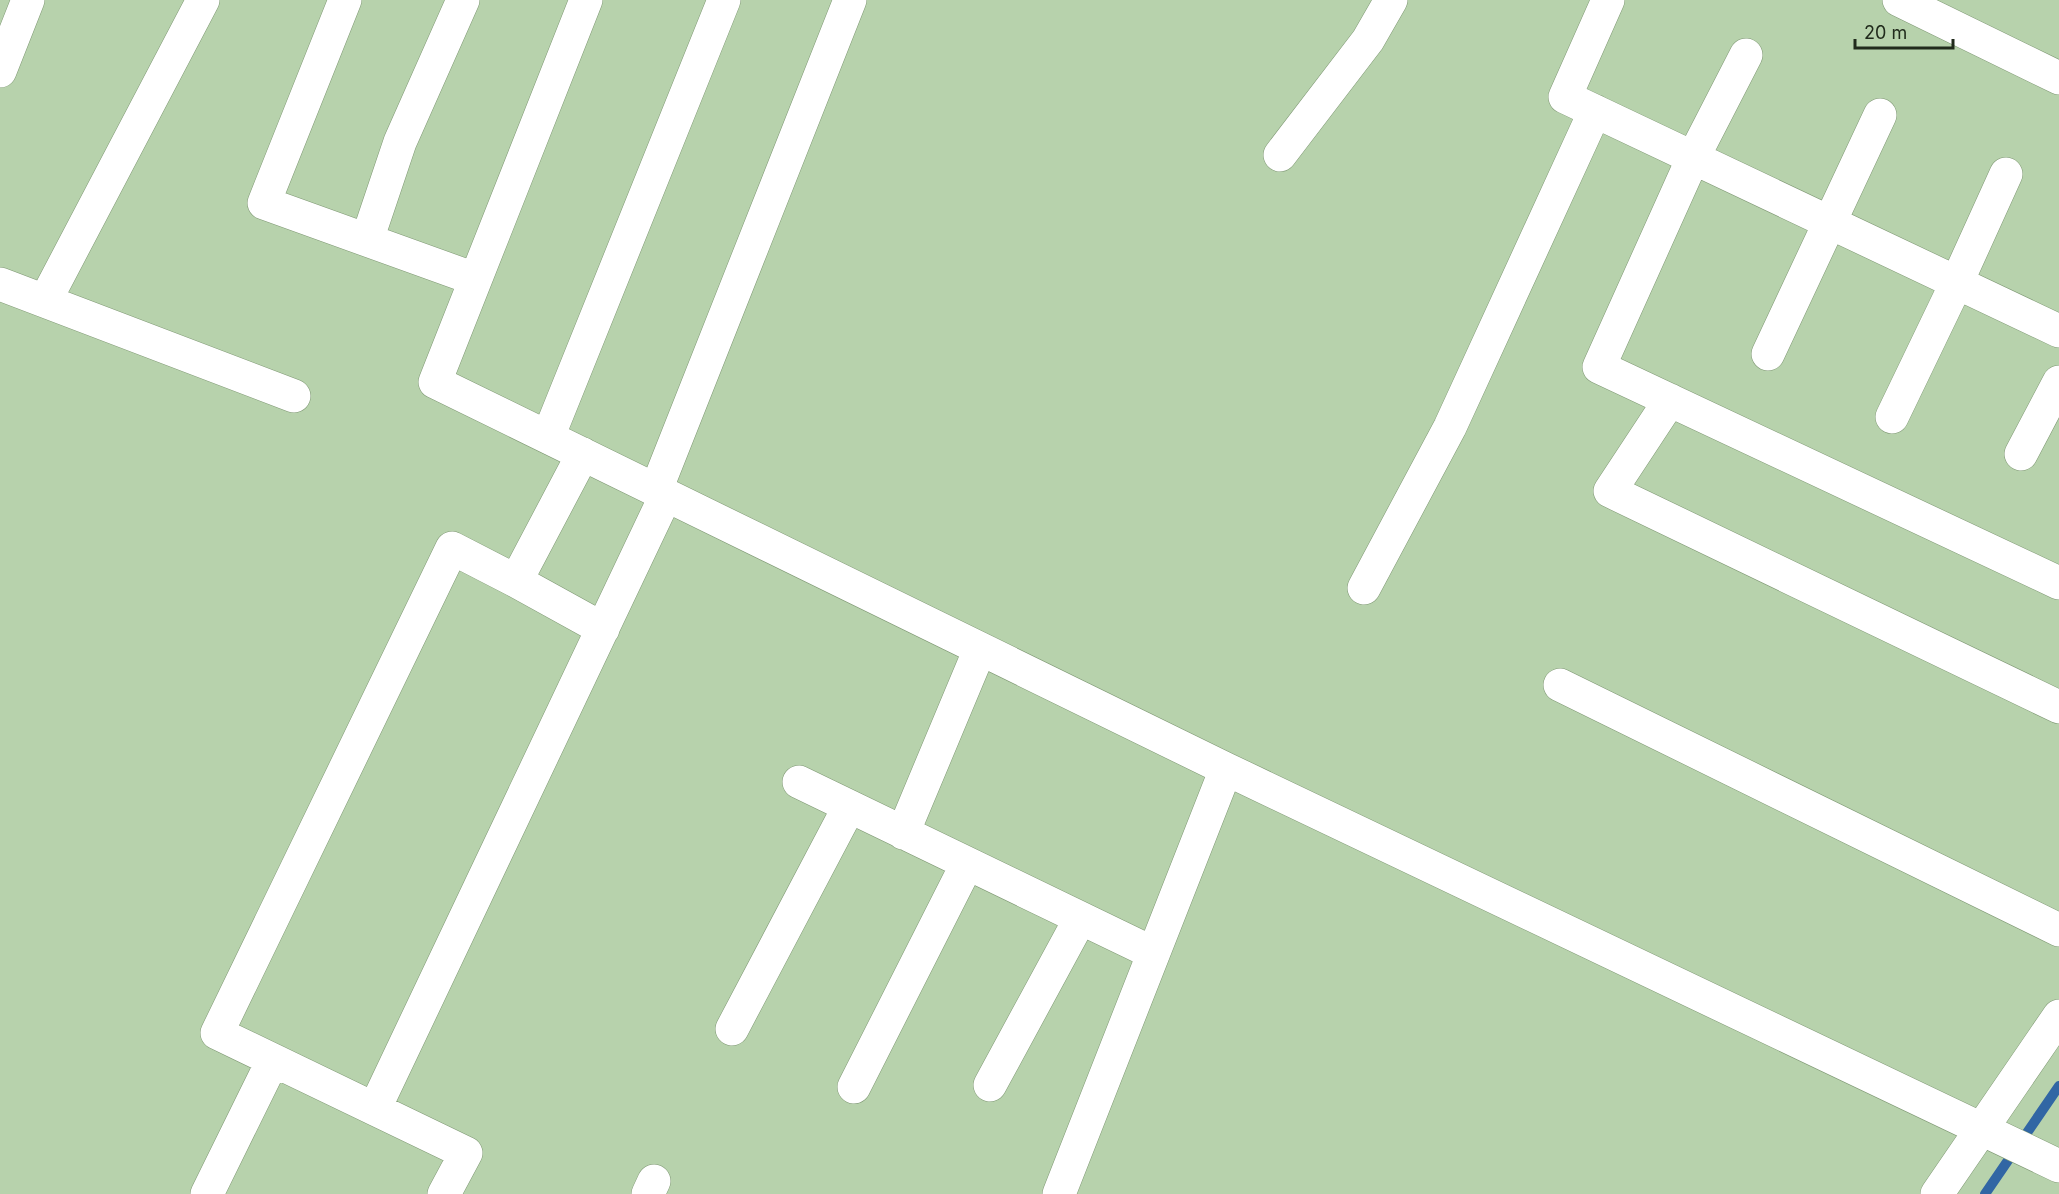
<svg xmlns="http://www.w3.org/2000/svg" width="2059" height="1194" font-family="Inter,sans-serif">
<style>
.lines{fill:none;stroke-linecap:round;stroke-linejoin:round}
.stream{stroke:#3166a4;stroke-width:10}
.minor-casing{stroke:#7f9874;stroke-width:34}
.tertiary-casing{stroke:#7f9874;stroke-width:34}
.minor{stroke:#fff;stroke-width:33}
.tertiary{stroke:#fff;stroke-width:33}
</style>
<rect width="100%" height="100%" fill="#b7d2ac"/>
<g class="lines">
<path class="stream" d="M1985,1194L2059,1086"/>
<g class="minor-casing">
<path id="minor" d="M345,0L264,203L475,279
M586,0L435,382L1226,769L2059,1166
M1608,0L1565,97L2059,331
M1899,0L2059,78
M1746,55L1693,158L1599,367L2059,583
M0,71L28,0
M1280,155L1368,40L1391,0
M367,240L400,142L463,0
M0,284L294,396
M45,301L203,0
M1768,354L1880,115
M1670,400L1610,491L2059,707
M1892,417L1957,282L2006,174
M548,437L724,0
M2021,454L2059,382
M656,490L850,0
M516,581L603,629
M1364,588L1450,427L1595,111
M1560,685L2059,930
M799,782L1153,953
M903,833L980,649
M732,1029L849,807
M990,1085L1080,919
M854,1087L967,864
M375,1108L666,495
M207,1194L273,1060
M444,1194L466,1153L217,1033L452,548L516,581L583,454
M648,1194L654,1181
M1059,1194L1226,769"/>
</g>
<g class="tertiary-casing">
<path id="tertiary" d="M1937,1194L2059,1016"/>
</g>
<use href="#minor" class="minor"/>
<use href="#tertiary" class="tertiary"/>
</g>
<path d="M1855 39v9h98v-9" fill="none" stroke="#212b1c" stroke-width="3"/>
<text x="1864" y="39" font-size="18" fill="#212b1c" stroke="#b7d2ac" stroke-width="4.5" paint-order="stroke">20 m</text>
</svg>
